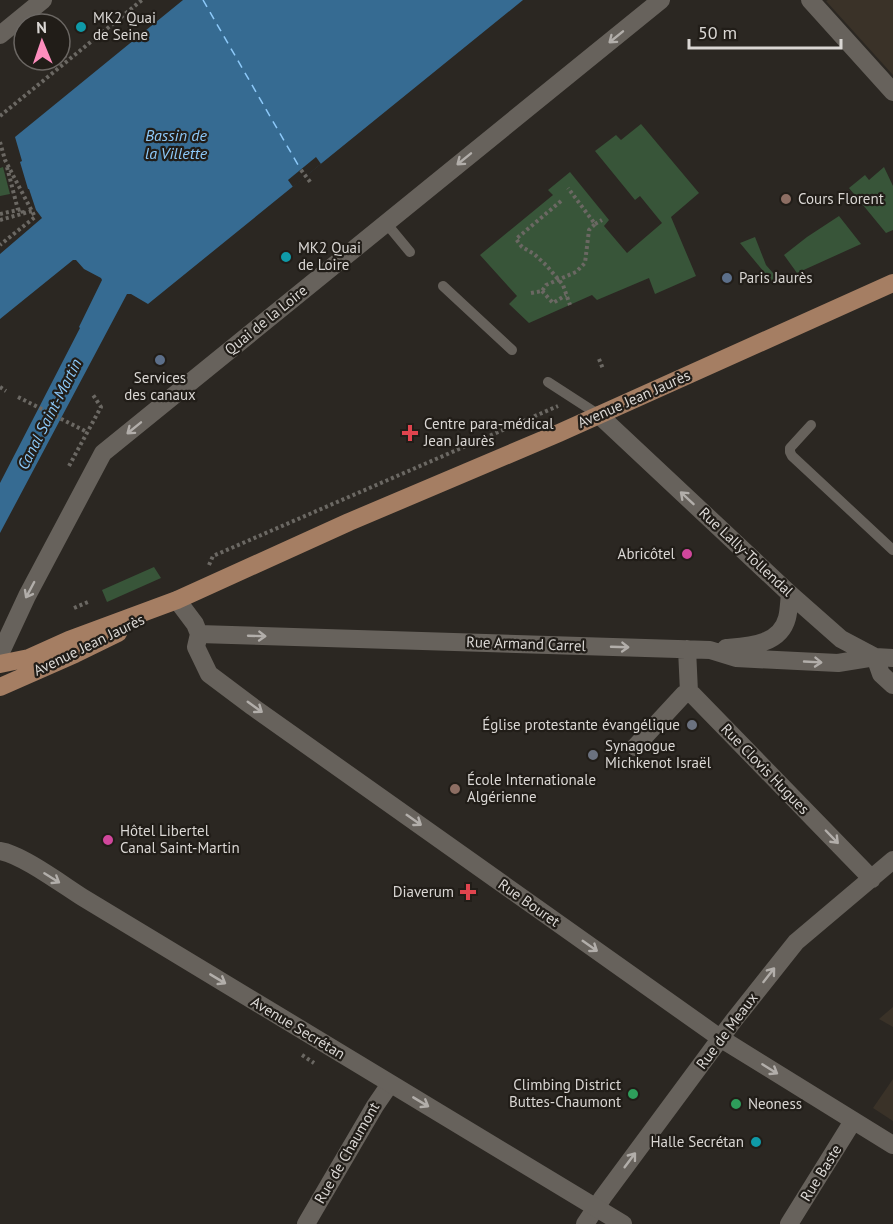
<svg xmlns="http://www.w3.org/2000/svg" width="893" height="1224" font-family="'PT Sans',sans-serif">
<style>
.built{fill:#3a3228}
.green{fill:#385539}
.water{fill:#366b92}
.pier{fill:#2b2722}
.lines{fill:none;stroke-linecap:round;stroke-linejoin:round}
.ferry{stroke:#8dc9f9;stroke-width:1.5;stroke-dasharray:8 6;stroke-linecap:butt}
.path{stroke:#6b6863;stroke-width:4;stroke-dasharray:3 3;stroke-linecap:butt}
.lane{stroke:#67625c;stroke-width:10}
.street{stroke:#67625c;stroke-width:18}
.secondary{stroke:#67625c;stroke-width:18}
.primary{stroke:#a57e63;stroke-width:18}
.oneway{stroke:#b2aeaa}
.culture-dot{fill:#0f9aa8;stroke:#211d18;stroke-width:2}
.education-dot{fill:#8d6e63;stroke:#211d18;stroke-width:2}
.service-dot{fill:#5c6f8a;stroke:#211d18;stroke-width:2}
.health-dot{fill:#e0444e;stroke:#211d18;stroke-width:2}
.hotel-dot{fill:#d1479c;stroke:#211d18;stroke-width:2}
.worship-dot{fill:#6b7280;stroke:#211d18;stroke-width:2}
.leisure-dot{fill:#2e9e5b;stroke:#211d18;stroke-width:2}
.labels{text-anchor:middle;stroke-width:4.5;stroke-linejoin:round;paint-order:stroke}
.poi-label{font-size:15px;fill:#dad7d4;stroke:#211d18;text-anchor:start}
.street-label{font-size:15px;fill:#dad7d4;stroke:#211d18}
.water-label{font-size:16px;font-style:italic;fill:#8dc9f9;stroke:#211d18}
</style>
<rect width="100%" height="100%" fill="#2b2722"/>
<path class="built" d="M828,0H893V75L826,1Z
M893,1007V1027L879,1019Z
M893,1079V1121L873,1108Z"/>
<path class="green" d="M641,124L699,193L671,217L696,276L655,294L649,278L597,300L592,295L529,323L509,304L517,296L480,255L553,195L548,190L570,172L609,220L604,226L627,253L662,223L640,196L635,200L595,151L616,135L621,140Z
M3,167L10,194L0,196V168Z
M884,167L893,186V230L886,233L849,188L865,175L869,180Z
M839,216L861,244L797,273L784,255L807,237Z
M755,237L766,265L779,280L773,283L740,243Z
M154,567L161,578L107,602L102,590Z"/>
<path class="water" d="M183,0H523L148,304L131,294H127L0,533V483L80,328L79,327L102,280L101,278L84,269L76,260H73L0,319V254L42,218L36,210L29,189H28L20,162L22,161L15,137Z"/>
<path class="pier" d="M316,157L321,164L293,187L288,180Z"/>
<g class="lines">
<path class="ferry" d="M203,0L301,170"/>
<path class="path" d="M60,51L67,60
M0,116L142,0
M0,142L5,160L35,217L0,245
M7,167L18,210
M301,170L311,183
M561,201L516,239L522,247L534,254L546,265L563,285L570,305
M0,214L22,209L23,214
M0,220L32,211
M595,224L602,220
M542,291L553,303L566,295
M531,293L542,291L546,285L576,272L585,263L589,230L595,224L568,188
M599,359L603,369
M0,387L6,391
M18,397L87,432
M69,466L101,407L93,395
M209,565L213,556L558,406
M74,608L88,602
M302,1055L314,1063"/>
<path class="lane" d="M386,223L410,252
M443,286L512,350
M548,382L599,415
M811,425L790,448V452L792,456L893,550"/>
<path class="street" d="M810,0L893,92
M0,35L43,0
M599,415L790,594L841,639L875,657L881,674L893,685
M177,600L195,624L199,634
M199,634L196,647L209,674L253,707L720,1038L893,1145
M199,634L710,650L736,658L838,663L875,657L893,658
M726,648C749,646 780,645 787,618C789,611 789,601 790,594
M687,649L689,692L693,695L872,879
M0,654L27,596L103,453L661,0
M635,747L684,694L689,692
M306,1224L375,1106L390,1084
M585,1224L603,1197L734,1020L796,942L893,860
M789,1224L853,1121"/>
<path class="secondary" d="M0,851C21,854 63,885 82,897L623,1224"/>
<path class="primary" d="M0,664L29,658L69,640L177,600L349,522L559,433L893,283
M0,687L75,654L118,633"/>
</g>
<defs><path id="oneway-shaft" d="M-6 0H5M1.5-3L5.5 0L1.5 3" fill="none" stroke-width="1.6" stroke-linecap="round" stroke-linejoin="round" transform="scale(1.5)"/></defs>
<g class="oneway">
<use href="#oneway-shaft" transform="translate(616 37) rotate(141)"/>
<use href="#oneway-shaft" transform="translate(464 159) rotate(141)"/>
<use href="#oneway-shaft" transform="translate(134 428) rotate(141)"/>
<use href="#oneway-shaft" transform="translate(687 498) rotate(-137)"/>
<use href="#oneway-shaft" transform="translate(30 590) rotate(118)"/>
<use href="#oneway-shaft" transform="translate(257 636) rotate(2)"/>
<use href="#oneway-shaft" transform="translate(620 647) rotate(2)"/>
<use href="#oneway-shaft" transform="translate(813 662) rotate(3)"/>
<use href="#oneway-shaft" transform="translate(255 707) rotate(36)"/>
<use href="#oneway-shaft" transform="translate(414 820) rotate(35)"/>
<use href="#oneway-shaft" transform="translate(832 837) rotate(46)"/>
<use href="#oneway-shaft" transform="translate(52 878) rotate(32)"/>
<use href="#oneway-shaft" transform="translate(590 946) rotate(35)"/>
<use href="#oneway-shaft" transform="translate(769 975) rotate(-52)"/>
<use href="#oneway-shaft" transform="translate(218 979) rotate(31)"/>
<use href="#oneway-shaft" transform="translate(770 1069) rotate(32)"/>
<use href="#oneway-shaft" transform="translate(421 1102) rotate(31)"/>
<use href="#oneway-shaft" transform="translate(630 1160) rotate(-53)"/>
</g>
<g class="culture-dot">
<circle cx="81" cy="27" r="6"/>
<circle cx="286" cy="257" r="6"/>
<circle cx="756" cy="1142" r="6"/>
</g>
<g class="education-dot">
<circle cx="786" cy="199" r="6"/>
<circle cx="455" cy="789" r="6"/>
</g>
<g class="service-dot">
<circle cx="727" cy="278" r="6"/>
<circle cx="160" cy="360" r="6"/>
</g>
<g class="health-dot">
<path d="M407 424h6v6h6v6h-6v6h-6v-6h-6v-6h6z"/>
<path d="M465 883h6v6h6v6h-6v6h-6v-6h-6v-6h6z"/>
</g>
<g class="hotel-dot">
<circle cx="687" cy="554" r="6"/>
<circle cx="108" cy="840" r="6"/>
</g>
<g class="worship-dot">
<circle cx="692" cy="725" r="6"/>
<circle cx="593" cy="755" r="6"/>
</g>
<g class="leisure-dot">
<circle cx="633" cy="1094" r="6"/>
<circle cx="736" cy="1104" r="6"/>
</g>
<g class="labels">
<g class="poi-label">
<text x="93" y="23">MK2 Quai<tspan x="93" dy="17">de Seine</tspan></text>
<text x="798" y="204">Cours Florent</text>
<text x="298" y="253">MK2 Quai<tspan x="298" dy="17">de Loire</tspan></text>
<text x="739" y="283">Paris Jaurès</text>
<text x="160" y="383" text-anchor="middle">Services<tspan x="160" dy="17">des canaux</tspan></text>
<text x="424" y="429">Centre para-médical<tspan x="424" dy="17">Jean Jaurès</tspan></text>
<text x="675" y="559" text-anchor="end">Abricôtel</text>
<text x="680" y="730" text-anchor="end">Église protestante évangélique</text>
<text x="605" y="751">Synagogue<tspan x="605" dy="17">Michkenot Israël</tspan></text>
<text x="467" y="785">École Internationale<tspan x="467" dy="17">Algérienne</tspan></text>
<text x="120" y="836">Hôtel Libertel<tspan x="120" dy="17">Canal Saint-Martin</tspan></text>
<text x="454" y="897" text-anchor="end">Diaverum</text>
<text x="621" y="1090" text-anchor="end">Climbing District<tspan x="621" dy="17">Buttes-Chaumont</tspan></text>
<text x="748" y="1109">Neoness</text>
<text x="744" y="1147" text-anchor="end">Halle Secrétan</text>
</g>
<g class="street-label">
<text transform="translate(266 320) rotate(-39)" y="5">Quai de la Loire</text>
<text transform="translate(634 399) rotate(-24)" y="5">Avenue Jean Jaurès</text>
<text transform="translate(746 552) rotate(43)" y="5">Rue Lally-Tollendal</text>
<text transform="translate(526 644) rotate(2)" y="5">Rue Armand Carrel</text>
<text transform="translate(89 645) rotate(-26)" y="5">Avenue Jean Jaurès</text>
<text transform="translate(765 769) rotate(46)" y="5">Rue Clovis Hugues</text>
<text transform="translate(529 903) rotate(35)" y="5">Rue Bouret</text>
<text transform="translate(298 1028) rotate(31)" y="5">Avenue Secrétan</text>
<text transform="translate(727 1031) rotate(-53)" y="5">Rue de Meaux</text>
<text transform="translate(347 1153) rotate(-60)" y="5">Rue de Chaumont</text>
<text transform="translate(821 1173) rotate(-58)" y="5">Rue Baste</text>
</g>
<g class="water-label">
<text x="176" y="141">Bassin de<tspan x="176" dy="18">la Villette</tspan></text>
<text transform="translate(49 414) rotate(-63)" y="6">Canal Saint-Martin</text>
</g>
</g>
<g transform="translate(42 42) rotate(358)"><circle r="28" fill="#211d18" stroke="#6b6763" stroke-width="1.5"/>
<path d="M0-4.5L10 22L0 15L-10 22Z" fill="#fe8ebe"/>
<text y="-9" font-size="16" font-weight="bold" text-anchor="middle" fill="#dad7d4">N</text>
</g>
<path d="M689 39v9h152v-9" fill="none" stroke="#dad7d4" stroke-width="3"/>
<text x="698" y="39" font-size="18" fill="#dad7d4" stroke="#211d18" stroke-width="4.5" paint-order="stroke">50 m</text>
</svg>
